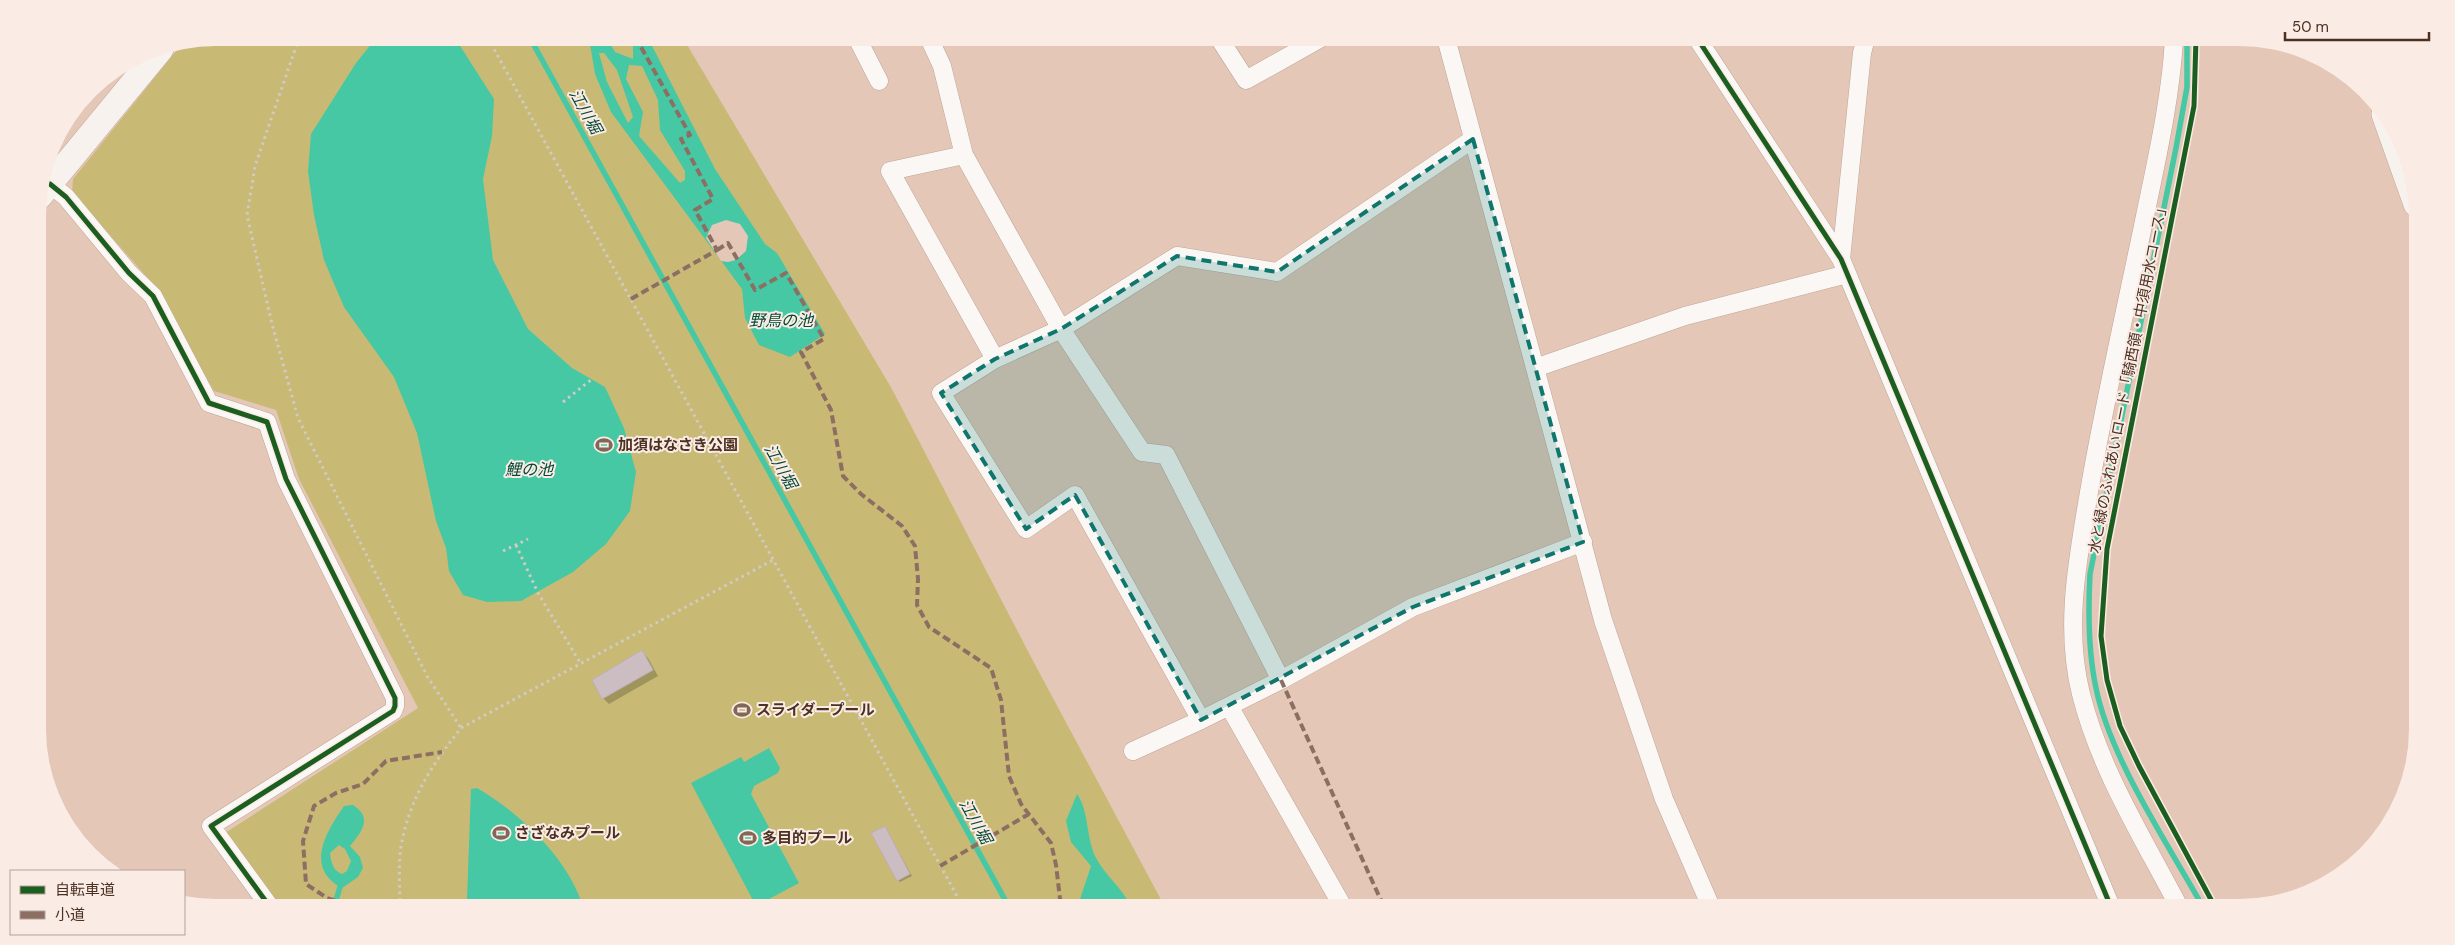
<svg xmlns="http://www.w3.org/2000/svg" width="2455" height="945" font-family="'DM Sans','Noto Sans JP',sans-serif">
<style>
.green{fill:#c8ba75}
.water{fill:#45c8a3;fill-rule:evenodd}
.pier{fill:#e5c7b8}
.shadow{fill:#0003}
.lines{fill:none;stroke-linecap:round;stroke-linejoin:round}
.stream{stroke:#45c8a3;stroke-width:5.5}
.building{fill:#ccbdc2;stroke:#beafb4}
.street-casing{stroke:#bea597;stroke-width:19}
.secondary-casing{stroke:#bea597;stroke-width:26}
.path{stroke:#d2cac5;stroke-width:3;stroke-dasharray:2.5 4;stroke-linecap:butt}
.street{stroke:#fbf7f4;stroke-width:18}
.secondary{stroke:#f8f2ee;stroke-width:25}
.quiet{stroke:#8d6e63;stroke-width:4;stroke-dasharray:8 4;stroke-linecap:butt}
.cycleway-casing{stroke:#faece5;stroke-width:8}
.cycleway{stroke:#1b5e20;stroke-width:5}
.marked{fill:#0f766e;fill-opacity:0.2;stroke:#0f766e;stroke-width:4;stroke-dasharray:10 6;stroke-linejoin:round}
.labels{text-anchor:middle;stroke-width:4;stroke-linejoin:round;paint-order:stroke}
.street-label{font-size:15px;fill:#4c3123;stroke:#faece5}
.poi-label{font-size:15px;font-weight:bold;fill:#4c3123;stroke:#faece5;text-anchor:start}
.water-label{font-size:16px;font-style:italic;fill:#034a37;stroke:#faece5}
</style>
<rect width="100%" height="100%" fill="#e5c7b8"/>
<path class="green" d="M217,38H683L892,389L1031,657L1165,907H281L225,833L418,708L299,479L276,410L214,391L152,283L72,192L73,179L181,45Z"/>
<path class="water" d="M376,38H455L494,99L492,136L483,179L493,260L528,329L572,368L605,387L624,428L636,472L630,511L606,544L573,572L521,601L487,602L463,595L449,571L446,548L436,521L417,433L394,377L344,307L324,260L314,215L308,171L311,134L356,63Z
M589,38H607L615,52L633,59V38H648L715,169L765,244L777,253L825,334L790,357L759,345L745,318L742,289L611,112L595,74ZM599,53H604L617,70L633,117L628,123L607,82ZM629,65L642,66L658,100L660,130L685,171V180L680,183L639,136L643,112L626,79Z
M769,748L780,768L778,773L754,786L751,794L799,883L756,906L691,783L741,757L744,762Z
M477,788C520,813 569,859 583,907H471L467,899L471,789Z
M1077,794C1089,811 1086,836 1095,856C1104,875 1123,888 1131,907H1115L1112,905L1107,907H1081L1079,902L1091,866L1071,842L1066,821Z
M353,805C373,818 362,831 350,846L360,857L363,868L358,877L342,888C304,868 326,832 344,806ZM339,845L345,849L351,861L347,871L342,874C333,871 331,862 330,853Z"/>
<path class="pier" d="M726,220L740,224L748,236L746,251L736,260L728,262L721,261L706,238L712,225Z"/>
<path class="shadow" d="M642,652L648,658L658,676L609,704L603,698Z
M887,830L912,876L900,882L898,880Z
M928,899L936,907H911Z"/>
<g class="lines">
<path class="stream" d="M530,38L1009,907
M2187,38V87L2176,148L2090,574C2088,612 2088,651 2096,688C2110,758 2168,844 2203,907
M334,907L340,887"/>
</g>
<path class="building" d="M642,650L653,670L602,699L592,680Z
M885,826L910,874L897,881L871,833Z"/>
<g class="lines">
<g class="street-casing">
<path id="street" d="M857,38L879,81
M929,38L942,66L964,155L1061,329L1142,452L1166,455L1281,680
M1219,38L1246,80L1321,38
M1446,38L1603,620L1664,799L1711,907
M1697,38L1841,259L2111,907
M2174,38C2171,97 2157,158 2145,216C2126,308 2105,399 2089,492C2078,558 2064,627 2081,694C2100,770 2143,838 2179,907
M964,155L890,171L995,359L1061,329L1177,256L1277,272L1473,139
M50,184L66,197L129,273L153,296L209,403L267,422L286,479L395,698V706L393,711L211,826L270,907
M1841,259L1862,53L1866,38
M995,359L941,393L1026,529L1075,495L1201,720L1281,680L1413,607L1583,542
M1535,368L1685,316L1847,274
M1229,706L1343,907
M1133,751L1201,720"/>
</g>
<g class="secondary-casing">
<path id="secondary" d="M2384,114L2416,204
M40,196L161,49"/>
</g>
<path class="path" d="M299,38L255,166L247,215L272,324L298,418L427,676L461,728
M488,38L963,907
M563,402L592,379
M516,545L538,593L581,664
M503,551L528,539
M400,907C400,888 398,866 401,846C410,798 431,766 461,728L773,560"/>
<use href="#street" class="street"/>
<use href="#secondary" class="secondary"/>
<path class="quiet" d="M717,250L728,243L755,290L786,273L824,339L801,352L831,410L843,476L861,494L902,526L915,546L918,579L917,605L929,627L991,668L1001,700L1009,776L1021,804L1051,843L1056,865L1061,907
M631,299L717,250L695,210L713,199L681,139L690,135L636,38
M1281,680L1384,907
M940,866L1029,814
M358,907L327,898L306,884L303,841L314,806L336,793L363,784L386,761L442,752"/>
<g class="cycleway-casing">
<path id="cycleway" d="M1697,38L1841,259L2111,907
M2196,38L2194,106L2107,549L2101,636L2107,680L2120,726L2139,766L2215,907
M50,184L66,197L129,273L153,296L209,403L267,422L286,479L395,698V706L393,711L211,826L270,907"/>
</g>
<use href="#cycleway" class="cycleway"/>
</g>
<path class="marked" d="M1473,139L1583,542L1413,607L1201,720L1075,495L1026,529L941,393L995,359L1061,329L1177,256L1277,272Z"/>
<defs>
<g id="stadium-bare" transform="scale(1.35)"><path d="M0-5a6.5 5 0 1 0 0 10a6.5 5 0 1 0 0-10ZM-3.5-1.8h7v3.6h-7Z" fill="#826657" stroke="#faece5" stroke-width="2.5" paint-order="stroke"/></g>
</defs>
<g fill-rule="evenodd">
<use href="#stadium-bare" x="604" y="445"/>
<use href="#stadium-bare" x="742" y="710"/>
<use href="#stadium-bare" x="501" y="833"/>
<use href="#stadium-bare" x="748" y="838"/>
</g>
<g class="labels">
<g class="street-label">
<text transform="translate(2128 377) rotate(-79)" y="5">水と緑のふれあいロード「騎西領・中須用水コース」</text>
</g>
<g class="poi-label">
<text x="618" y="450">加須はなさき公園</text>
<text x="756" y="715">スライダープール</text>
<text x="515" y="838">さざなみプール</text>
<text x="762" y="843">多目的プール</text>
</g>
<g class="water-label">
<text transform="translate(586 111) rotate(61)" y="6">江川堀</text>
<text x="781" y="326">野鳥の池</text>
<text transform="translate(781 466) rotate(61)" y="6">江川堀</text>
<text x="529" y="475">鯉の池</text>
<text transform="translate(976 821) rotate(61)" y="6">江川堀</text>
</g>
</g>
<path d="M0 0H2455V945H0ZM216 46H2239A170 170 0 0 1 2409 216V729A170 170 0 0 1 2239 899H216A170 170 0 0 1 46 729V216A170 170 0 0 1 216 46Z" fill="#faece5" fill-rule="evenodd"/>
<rect x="10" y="870" width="175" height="65" fill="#faece5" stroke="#b4a197"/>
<rect x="20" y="886" width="25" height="8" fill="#1b5e20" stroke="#b4a197"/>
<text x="55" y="895" font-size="15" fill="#4c3123">自転車道</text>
<rect x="20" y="911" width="25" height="8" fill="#8d6e63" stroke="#b4a197"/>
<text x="55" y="920" font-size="15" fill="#4c3123">小道</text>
<path d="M2285 32v8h144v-8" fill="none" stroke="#4c3123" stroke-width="2.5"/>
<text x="2292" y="32" font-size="15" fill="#4c3123" stroke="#faece5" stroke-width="4" paint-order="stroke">50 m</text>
</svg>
